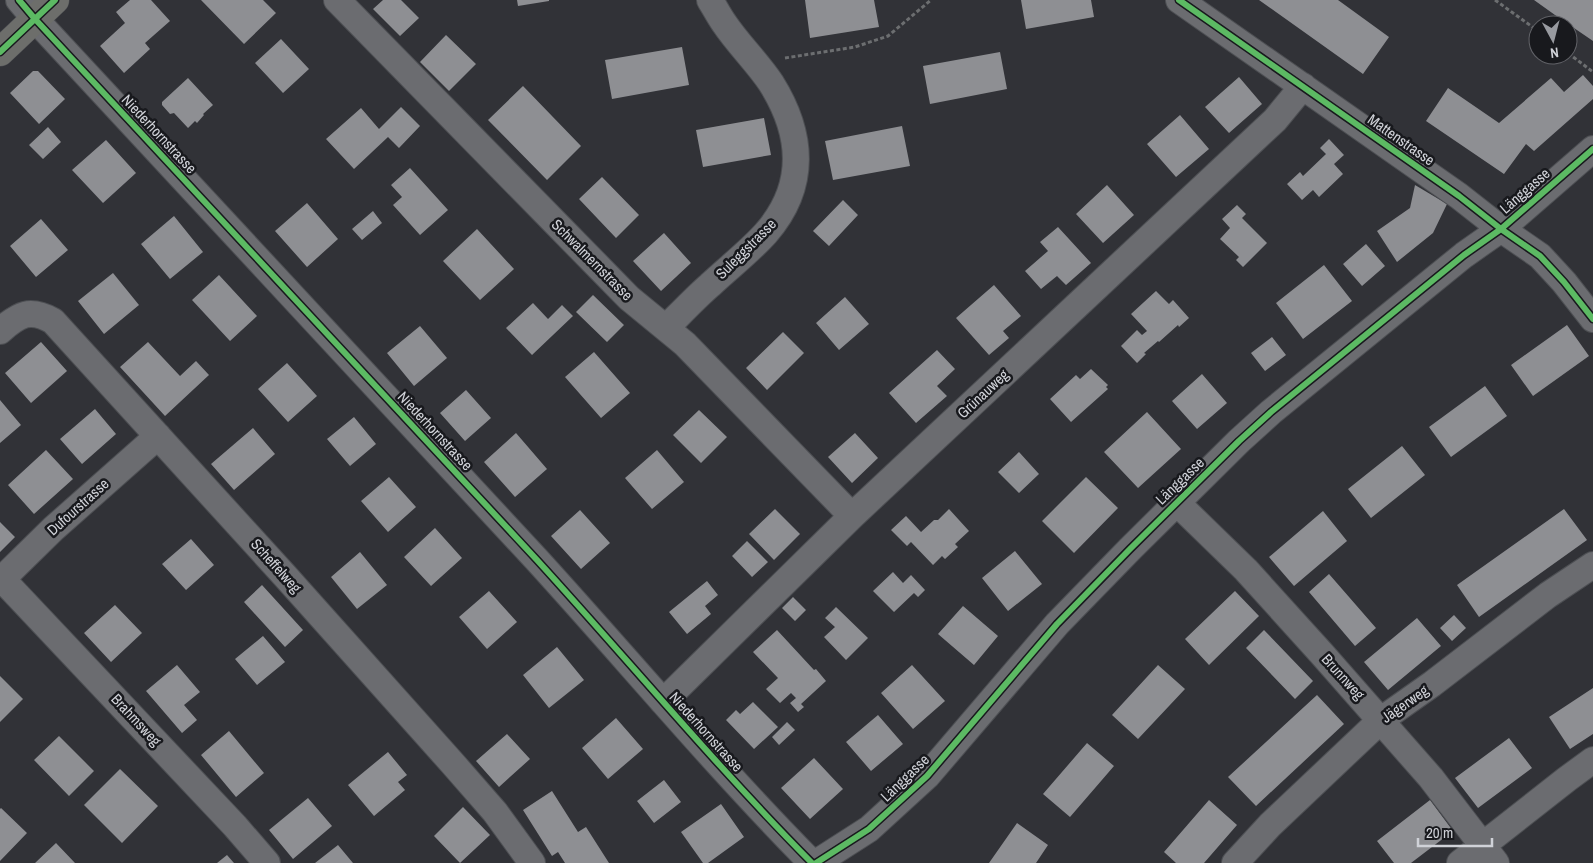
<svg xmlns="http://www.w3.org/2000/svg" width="1593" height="863" font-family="'Archivo Narrow',sans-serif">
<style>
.building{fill:#8e8f93}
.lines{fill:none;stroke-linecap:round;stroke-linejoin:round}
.minor-casing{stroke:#4d4f53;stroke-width:28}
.major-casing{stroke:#4d4f53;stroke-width:29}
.path{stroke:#6c6e70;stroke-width:3;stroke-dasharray:4 2.5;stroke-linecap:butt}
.minor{stroke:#6b6c70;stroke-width:26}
.major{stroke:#6d6e6b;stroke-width:28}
.cycleway-casing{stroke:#18191d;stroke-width:9}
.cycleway{stroke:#5cba63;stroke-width:6}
.labels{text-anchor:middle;stroke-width:5;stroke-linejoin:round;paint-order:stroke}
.street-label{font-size:15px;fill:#d0d2d8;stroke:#18191d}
</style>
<rect width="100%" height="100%" fill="#313237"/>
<path class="building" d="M130,0H151L170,21L145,43L150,49L124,73L100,46L125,23L116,12Z
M201,0H263L276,13L244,44Z
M383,0H401L419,18L400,36L373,9Z
M517,0H549V1L518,6Z
M805,0H874L879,27L810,38Z
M1021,0H1091L1094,17L1026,29Z
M1259,0H1338L1389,37L1363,74Z
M1534,0H1593V41L1555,15Z
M446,35L476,64L449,91L420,62Z
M281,39L309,69L283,93L255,63Z
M682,47L689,85L612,99L605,60Z
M1000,52L1007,89L930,104L923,66Z
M33,71H38L65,99L39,124L10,93Z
M1583,75L1593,86V99L1534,151L1526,144L1504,174L1426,121L1448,88L1499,123L1551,78L1564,92Z
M1239,77L1262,104L1229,133L1205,107Z
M188,78L213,105L203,114L204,115L197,123L195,121L188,128L174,113L170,114L162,105V102Z
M523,86L581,146L547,180L488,120Z
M401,107L420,126L399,148L388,137L354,169L326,139L361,108L379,129Z
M1180,115L1209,149L1176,177L1147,144Z
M764,118L771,155L703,167L696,130Z
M902,126L910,166L833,180L825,141Z
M48,127L61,142L43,159L29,145Z
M1329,139L1344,155L1334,164L1343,174L1319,197L1313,190L1302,200L1287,184L1300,172L1303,176L1326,154L1320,148Z
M106,140L136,173L103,203L72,170Z
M410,168L448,210L420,235L393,205L402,197L391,185Z
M602,177L639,215L616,238L579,199Z
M1107,185L1134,215L1103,243L1076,214Z
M1415,185L1447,204L1433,233L1397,262L1377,231L1410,208Z
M843,200L858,215L829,246L813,231Z
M307,203L338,239L307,267L275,231Z
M1237,205L1246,214L1242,218L1267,243L1243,267L1236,260L1239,257L1220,239L1230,228L1222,219Z
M373,211L382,223L362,240L352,229Z
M174,216L203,252L170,279L141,244Z
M41,219L68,250L36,277L10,246Z
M1058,227L1091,263L1066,285L1057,276L1041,289L1025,271L1048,251L1040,242Z
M477,229L514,269L480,300L443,261Z
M664,233L691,263L661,291L633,261Z
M1366,244L1385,266L1362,286L1343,264Z
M1324,265L1352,301L1303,339L1276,303Z
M113,273L139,305L104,334L78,301Z
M219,275L257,316L230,341L192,300Z
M994,285L1021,316L1003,331L1009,338L989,355L956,318Z
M1156,291L1169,304L1173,300L1189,318L1179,327L1178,325L1159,342L1158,341L1144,353L1146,354L1137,363L1121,346L1137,330L1142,335L1147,331L1131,314Z
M593,295L624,325L607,342L576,312Z
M845,297L869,324L839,350L816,323Z
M533,303L548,319L562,305L573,316L532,355L506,328Z
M1567,325L1589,356L1533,396L1511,365Z
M420,326L447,358L414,386L387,353Z
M783,332L804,353L767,390L746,368Z
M1272,337L1286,355L1265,371L1251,353Z
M41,342L67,371L31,403L5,373Z
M148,342L180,376L196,361L209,375L165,416L120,367Z
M937,350L955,369L937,386L947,396L916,423L889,393Z
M594,352L630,393L601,418L565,377Z
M287,363L317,396L288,422L258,389Z
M1091,369L1108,385L1106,387L1108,389L1071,422L1050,399L1076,375L1080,379Z
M1202,374L1227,403L1197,429L1172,401Z
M1485,386L1507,416L1451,457L1429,427Z
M466,390L491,418L465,441L440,413Z
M0,400L21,425L0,443Z
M95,409L116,434L82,464L60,439Z
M699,410L727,437L701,463L673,435Z
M1147,412L1181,449L1138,488L1104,452Z
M354,417L376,444L350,466L327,439Z
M253,428L275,454L234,490L211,464Z
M516,433L547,469L515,497L484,462Z
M855,433L878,458L852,483L828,457Z
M1402,446L1425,475L1371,518L1348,489Z
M46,450L73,479L34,514L8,485Z
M657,450L684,482L652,509L625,478Z
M1019,452L1039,474L1019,493L998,472Z
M389,477L416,507L388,532L361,501Z
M1086,477L1118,508L1074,553L1042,521Z
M775,509L800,534L774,560L749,534Z
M949,509L969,531L955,544L958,547L945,559L942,556L933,565L911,542L907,546L891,530L906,516L921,532L934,520H938Z
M1564,509L1587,540L1479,617L1457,585Z
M580,510L610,543L581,569L551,536Z
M1323,511L1347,541L1294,586L1269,557Z
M0,522L15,537L0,552Z
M435,528L462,558L431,586L404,557Z
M191,539L214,565L186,590L162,564Z
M747,541L768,562L752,577L732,556Z
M1015,551L1042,584L1008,611L982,578Z
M360,552L387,585L357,609L331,577Z
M893,572L903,583L911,575L925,590L918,597L914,593L894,612L873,591Z
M1329,574L1376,628L1355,646L1309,592Z
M707,581L718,595L705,606L711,614L687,634L669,612Z
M262,585L303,630L285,647L244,602Z
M489,591L517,622L487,649L459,617Z
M1235,591L1259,616L1209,665L1185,639Z
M793,597L806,610L795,621L782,608Z
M115,605L142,633L111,662L84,633Z
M963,606L998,636L974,665L938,634Z
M836,607L868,638L846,660L824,637L835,627L825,618Z
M1454,615L1466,628L1452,641L1440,628Z
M1417,618L1441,646L1388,690L1364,662Z
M777,630L814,670L816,669L826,681L801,704L804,707L798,712L790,703L796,698L791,693L780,703L766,689L778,678L753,652Z
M1264,630L1313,681L1295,699L1246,648Z
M263,636L285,662L257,685L235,659Z
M557,647L584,680L549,708L523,675Z
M177,665L200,692L184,705L197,720L182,733L146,691Z
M912,665L945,701L913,729L881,693Z
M1158,665L1185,689L1138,739L1112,715Z
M0,676L23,699L0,722Z
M1593,688V734L1570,749L1549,717Z
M1317,695L1344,724L1256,806L1228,777Z
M753,702L778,727L754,749L726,720L736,710L740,714Z
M878,715L903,744L871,771L846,742Z
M616,718L643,749L608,779L582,748Z
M787,722L795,730L779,745L772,737Z
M229,731L264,773L236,797L201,755Z
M507,734L530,759L499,787L476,761Z
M59,736L94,771L69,796L34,760Z
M1509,738L1532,768L1478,808L1455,778Z
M1087,743L1114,766L1070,817L1043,794Z
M388,752L407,775L398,782L405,790L374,816L348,785Z
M814,758L843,789L810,819L781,788Z
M120,769L158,806L122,843L84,805Z
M664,780L681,802L654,823L637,801Z
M552,791L578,832L586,827L609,863H565L558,852L552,856L523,810Z
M308,798L332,826L293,859L269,830Z
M1209,800L1237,825L1204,863H1176L1164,852Z
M1430,800L1453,831L1411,863H1394L1377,841Z
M721,804L744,837L708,863H703L681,832Z
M463,807L490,835L460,863L434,836Z
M1,808L27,833L0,861V809Z
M1017,823L1048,845L1036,863H989Z
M56,843L75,863H35Z
M338,845L353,863H315Z
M227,855L234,863H217Z"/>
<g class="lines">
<g class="minor-casing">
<path id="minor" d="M19,0L35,19C202,200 371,379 537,560C629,661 716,766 812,863
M337,0L629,298L685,344L852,516
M1179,0L1459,196L1501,229L1540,256L1564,282L1593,319
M666,328C681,313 695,298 710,285C728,268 749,252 766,233C807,186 803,134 771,83C757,62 738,44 724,23C719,16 715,8 710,0
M0,331C19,314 30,308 53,321L286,577L454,765L495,812L532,863
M1176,502L1246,570L1322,654L1431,778L1496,863
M2,579L235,826L267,863
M0,581L53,529L158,436
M663,702L852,516L1275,120L1303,86
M816,863L869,829L927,776L1057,624L1130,549L1239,441L1271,412L1464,255L1501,229L1593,149
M1235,863L1270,825L1381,720L1432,684L1548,595L1593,565
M1460,863L1567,779L1593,760"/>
</g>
<g class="major-casing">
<path id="major" d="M0,52L55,0"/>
</g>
<path class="path" d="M1495,0L1538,31
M1568,53L1593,72
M785,58L855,47L888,36L931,0"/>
<use href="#minor" class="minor"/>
<use href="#major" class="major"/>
<g class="cycleway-casing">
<path id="cycleway" d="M19,0L35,19C202,200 371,379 537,560C629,661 716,766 812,863
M1179,0L1459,196L1501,229L1540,256L1564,282L1593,319
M0,52L55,0
M816,863L869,829L927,776L1057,624L1130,549L1239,441L1271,412L1464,255L1501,229L1593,149"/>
</g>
<use href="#cycleway" class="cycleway"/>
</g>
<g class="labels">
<g class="street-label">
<text transform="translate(159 134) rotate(47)" y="5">Niederhornstrasse</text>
<text transform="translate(1401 140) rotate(35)" y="5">Mattenstrasse</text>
<text transform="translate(1525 191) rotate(-41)" y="5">Länggasse</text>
<text transform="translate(746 249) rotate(-45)" y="5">Suleggstrasse</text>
<text transform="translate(592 260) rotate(45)" y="5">Schwalmernstrasse</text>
<text transform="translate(983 394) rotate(-43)" y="5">Grünauweg</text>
<text transform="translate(435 431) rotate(47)" y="5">Niederhornstrasse</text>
<text transform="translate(1180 481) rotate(-44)" y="5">Länggasse</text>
<text transform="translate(78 507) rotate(-42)" y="5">Dufourstrasse</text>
<text transform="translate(276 566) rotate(48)" y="5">Scheffelweg</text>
<text transform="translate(1343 677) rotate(48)" y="5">Brunnweg</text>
<text transform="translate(1405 704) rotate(-35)" y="5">Jägerweg</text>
<text transform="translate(136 720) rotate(47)" y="5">Brahmsweg</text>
<text transform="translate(706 732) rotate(48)" y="5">Niederhornstrasse</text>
<text transform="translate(905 778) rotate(-44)" y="5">Länggasse</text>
</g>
</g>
<g transform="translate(1553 40) rotate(173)"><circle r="24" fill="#18191d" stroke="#626368"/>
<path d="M0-4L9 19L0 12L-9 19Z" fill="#989aa0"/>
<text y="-8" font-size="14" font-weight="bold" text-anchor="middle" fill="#d0d2d8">N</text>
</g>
<path d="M1418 838v8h74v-8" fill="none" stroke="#d0d2d8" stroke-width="2.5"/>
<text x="1426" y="838" font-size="15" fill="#d0d2d8" stroke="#18191d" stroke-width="4" paint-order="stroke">20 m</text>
</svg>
